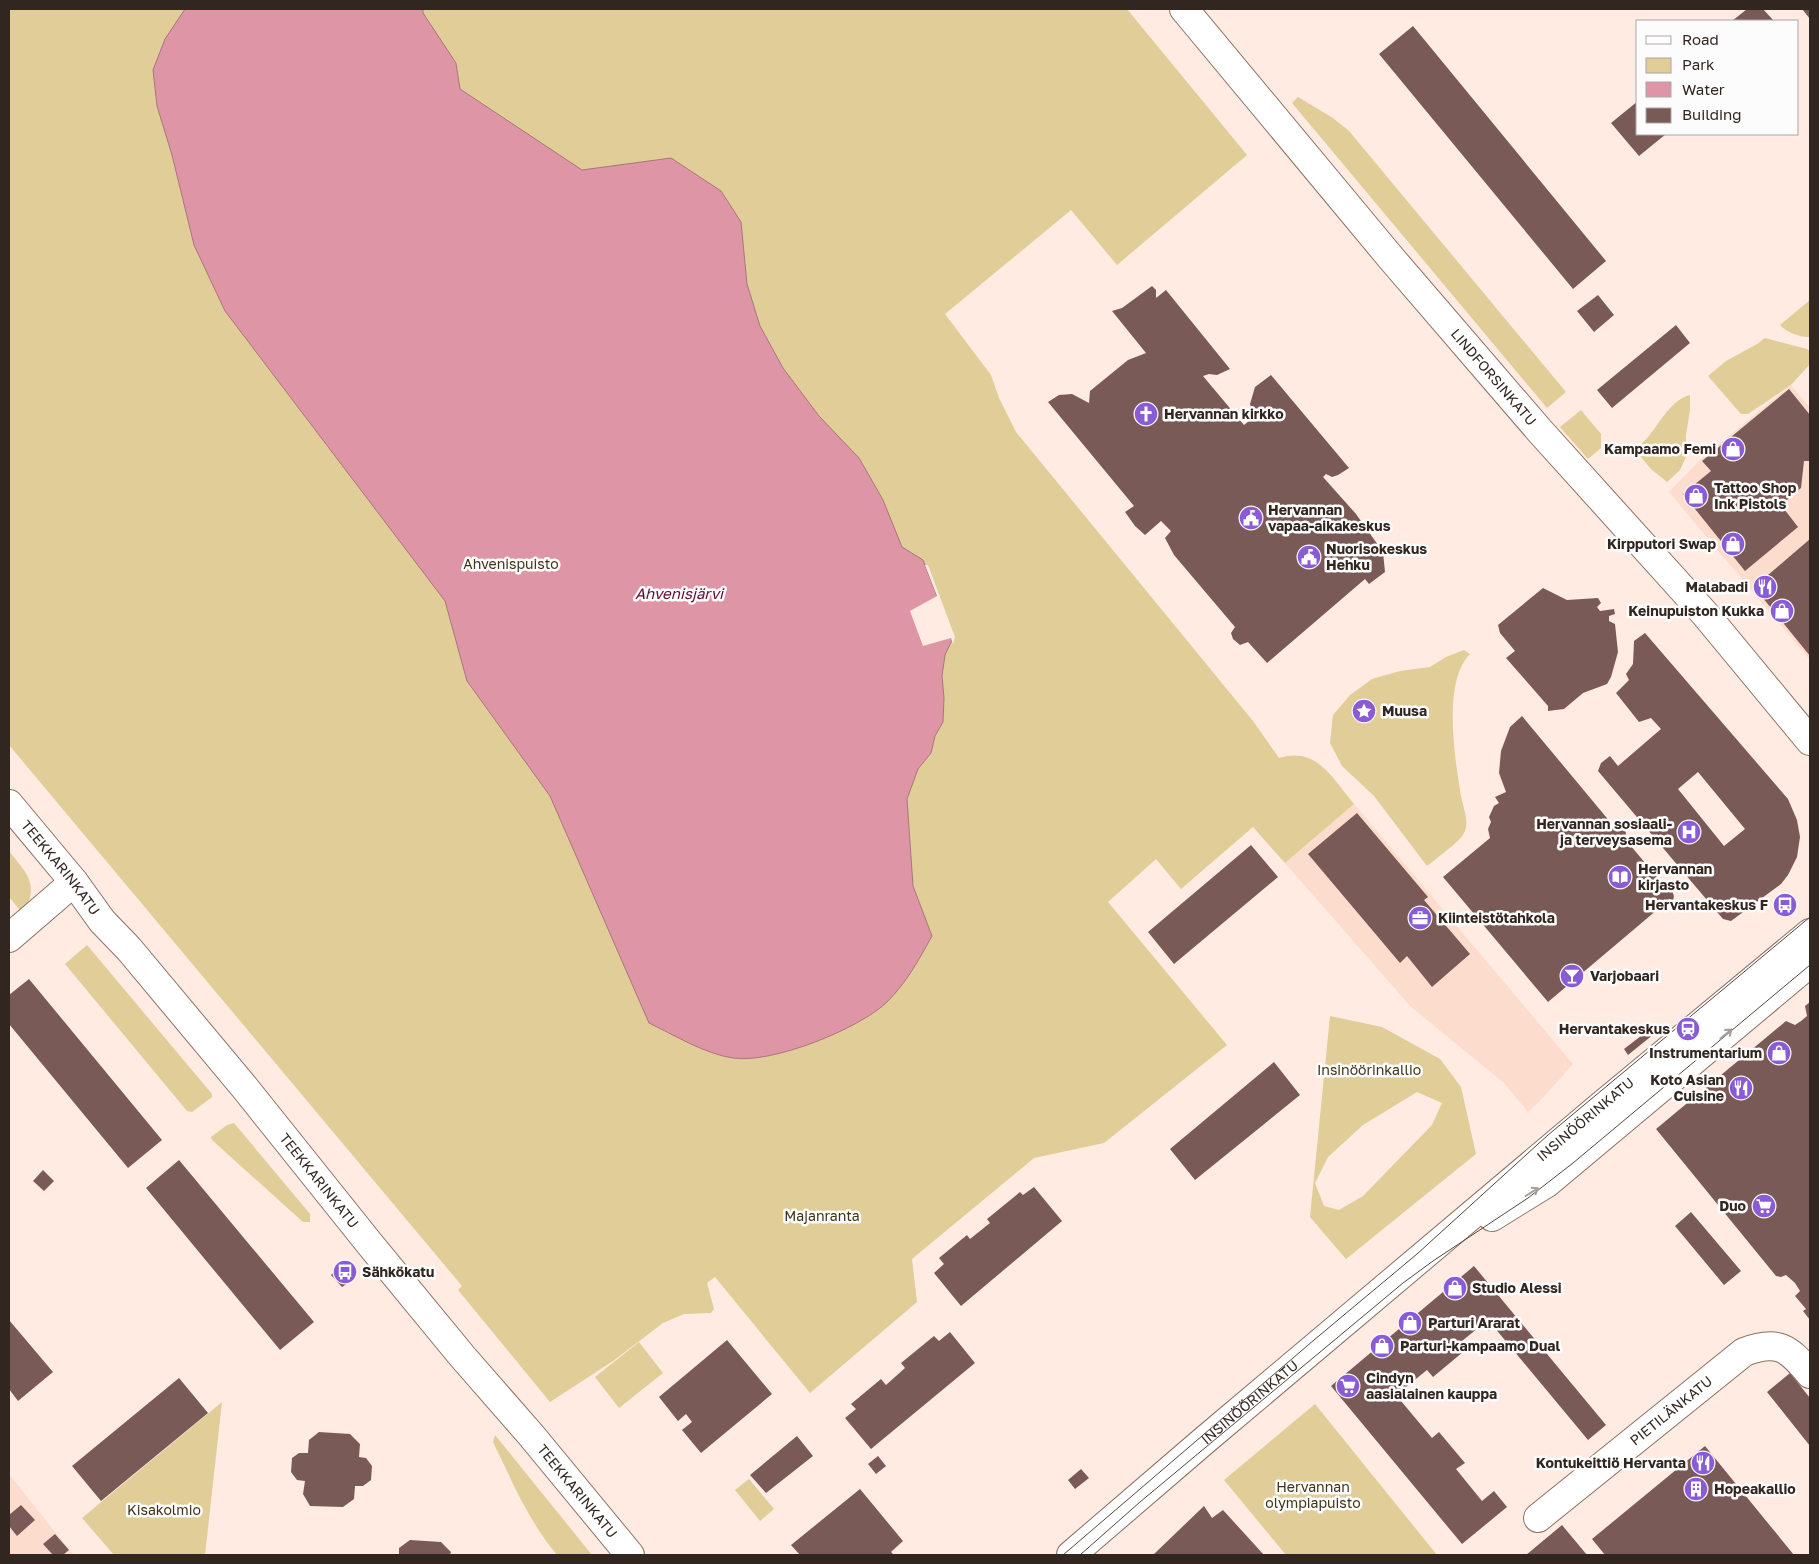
<svg xmlns="http://www.w3.org/2000/svg" width="1819" height="1564" font-family="'Golos Text',sans-serif">
<style>
.built{fill:#fcdccc}
.green{fill:#e0cd97;fill-rule:evenodd}
.water{fill:#de96a7;stroke:#aa747e}
.pier{fill:#ffebe1}
.building{fill:#7a5a57;fill-rule:evenodd}
.lines{fill:none;stroke-linecap:round;stroke-linejoin:round}
.minor-casing{stroke:#8d7062;stroke-width:30}
.minor{stroke:#fff;stroke-width:28}
.tram{stroke:#544740;stroke-width:1}
.oneway{stroke:#a39d9b}
.labels{text-anchor:middle;stroke-width:5;stroke-linejoin:round;paint-order:stroke}
.street-label{font-size:14px;fill:#322620;stroke:#fcfcfc}
.poi-label{font-size:14px;font-weight:bold;fill:#322620;stroke:#fcfcfc;text-anchor:start}
.park-label{font-size:14px;fill:#3e3416;stroke:#fcfcfc}
.water-label{font-size:15px;font-style:italic;fill:#610b2e;stroke:#fcfcfc}
</style>
<rect width="100%" height="100%" fill="#ffebe1"/>
<path class="built" d="M1791,385L1810,408V660L1669,492L1701,459Z
M1354,804L1573,1064L1539,1102L1528,1112L1504,1083L1410,1006L1285,863Z
M9,1474L59,1537L74,1555H9Z"/>
<path class="green" d="M9,9H1127L1247,155L1117,265L1071,210L945,314L991,375L999,398L1016,432L1253,721L1279,758C1317,746 1333,779 1354,804L1285,863L1253,827L1181,889L1156,859L1108,902L1227,1045L1104,1143L1034,1158L912,1259L917,1302L810,1393L715,1277L707,1283L714,1309L711,1313L684,1314L663,1323L613,1361L550,1402L458,1290L462,1286L9,745Z
M1298,97L1333,118L1349,131L1566,392L1547,408L1292,103Z
M1810,300V337C1802,338 1786,332 1780,325Z
M1765,338L1807,349L1810,351V364L1791,385L1748,414H1741L1708,376L1726,361L1757,344Z
M1690,395V410L1686,435V457L1680,470L1667,482L1651,469L1635,450C1640,445 1645,441 1649,436C1661,421 1671,400 1690,395Z
M1581,410L1601,434V448L1588,459L1560,427Z
M1464,650L1470,654C1442,682 1455,759 1461,796C1463,807 1470,823 1464,833C1461,841 1434,860 1427,866L1374,796L1342,766L1330,743L1333,715L1350,695L1372,679L1400,671L1430,667L1446,657Z
M9,851C27,874 40,884 23,914L9,897Z
M87,945L212,1094V1097L192,1112L187,1111L65,964Z
M1330,1016L1382,1027L1440,1059L1461,1087L1476,1154L1346,1259L1310,1217ZM1417,1092L1442,1103L1432,1125L1363,1196L1339,1210L1324,1206L1315,1183L1328,1157L1363,1125Z
M234,1123L310,1214V1222H303L212,1140L211,1137L227,1125Z
M639,1342L663,1373L619,1408L595,1377Z
M222,1402L205,1555H114L82,1518Z
M1315,1404L1437,1555H1286L1224,1480Z
M495,1435L592,1555H557C529,1522 512,1481 493,1442Z
M749,1479L774,1509L760,1521L735,1490Z"/>
<path class="water" d="M185,9H423V13L456,63L460,89L582,170L671,158L721,191L741,222L747,284L760,326L783,368L819,416L859,458L883,500L902,547L923,560L953,638L945,655L942,676L944,698L943,722L935,736L931,753L918,769L907,799L913,886L932,936C918,961 907,982 887,1002C859,1029 772,1064 733,1058C705,1054 674,1035 649,1023L550,796L467,681L445,601L225,311L194,245L172,155L157,106L153,70L165,39Z"/>
<path class="pier" d="M925,565H928L955,637L953,644L951,638L923,646L910,611L937,596Z"/>
<path class="building" d="M1747,9H1763L1774,21H1732Z
M1802,9H1810V19Z
M1413,26L1606,261L1573,289L1379,54Z
M1638,101V134H1666L1639,156L1611,123Z
M1152,286L1156,290V298L1166,290L1230,369L1217,375L1209,374L1203,376L1244,425L1254,417L1250,404L1255,387L1271,375L1349,468L1338,475L1332,477L1326,474L1323,477L1356,514L1383,552L1385,572L1369,584L1365,579L1267,663L1248,642L1240,645L1233,639L1231,633L1235,627L1174,555L1165,538L1171,531L1161,521L1145,535L1135,526L1125,512L1134,506L1048,402L1059,395L1072,394L1089,403L1090,391L1128,360L1146,353L1112,311L1122,308Z
M1598,295L1614,315L1594,332L1577,311Z
M1676,325L1690,343L1612,408L1597,390Z
M1789,389L1810,415V461H1804L1801,488L1781,505L1798,527L1745,571L1683,494L1711,471L1702,461Z
M1810,539V656L1754,587Z
M1543,588L1567,600L1598,598L1601,603L1597,607L1600,611L1614,609L1615,614L1609,616V621L1615,624L1618,652L1611,677L1607,684L1583,693L1564,709L1548,711V706L1506,658L1515,651L1500,633L1498,625Z
M1645,633L1788,799L1797,820L1800,837L1797,857L1788,875L1781,884L1731,921L1723,919L1598,771L1601,763L1610,756L1618,766L1661,729L1651,718L1639,722L1616,693L1629,680L1626,674L1633,664L1634,641ZM1698,772L1745,829L1724,846L1678,789Z
M1522,716L1616,829L1623,827L1626,832L1625,839L1667,889L1672,891L1674,896L1673,901L1664,904L1548,1002L1443,877L1490,838L1488,829L1491,822L1489,817L1494,806L1499,803L1495,797L1506,792L1499,773L1501,751L1510,727Z
M1357,813L1428,897L1424,900L1470,954L1432,987L1407,956L1400,963L1308,854Z
M1251,845L1278,877L1174,964L1148,932Z
M29,979L162,1140L128,1168L9,1024V995Z
M1810,1002V1320L1803,1311L1806,1309L1795,1296L1800,1291L1795,1283L1786,1275L1781,1277L1776,1276L1656,1129L1786,1021L1795,1025L1801,1021L1807,1016L1805,1006Z
M1650,1029L1654,1034L1628,1055L1624,1049Z
M1274,1062L1300,1095L1195,1180L1170,1149Z
M179,1160L314,1322L280,1350L146,1188Z
M43,1170L54,1181L44,1191L33,1181Z
M1034,1187L1062,1221L961,1306L934,1273L944,1264L939,1258L967,1235L970,1239L990,1223L987,1219L1020,1192L1023,1195Z
M1691,1212L1741,1271L1724,1285L1675,1226Z
M1474,1266L1606,1425L1588,1440L1494,1327L1489,1331L1483,1324L1457,1345L1463,1352L1433,1377L1427,1370L1396,1395L1432,1438L1439,1432L1465,1463L1456,1469L1482,1501L1494,1491L1507,1507L1462,1544L1331,1386Z
M336,1270L348,1283L342,1287L331,1275Z
M9,1320L53,1372L18,1401L9,1389Z
M950,1332L975,1363L871,1449L845,1418L856,1409L851,1404L881,1379L886,1385L905,1368L901,1363L934,1336L939,1341Z
M727,1340L772,1394L701,1453L682,1430L692,1422L686,1414L678,1421L659,1397Z
M1790,1373L1810,1398V1446L1767,1392Z
M179,1378L208,1413L101,1501L72,1466Z
M319,1432L350,1434L360,1444L359,1457L366,1458L372,1466L371,1480L363,1486H355L354,1499L343,1507L310,1506L303,1494L305,1481L297,1480L291,1472L292,1458L299,1453H308L309,1440Z
M797,1436L813,1456L766,1493L750,1475Z
M1705,1446L1794,1555H1605L1592,1539Z
M878,1456L886,1466L876,1474L868,1464Z
M1081,1469L1089,1478L1075,1489L1068,1480Z
M860,1489L903,1541L891,1552L894,1555H800L791,1545Z
M21,1505L35,1520L17,1536L9,1526V1515Z
M1204,1506L1212,1518L1223,1510L1264,1555H1153Z
M1562,1525L1587,1555H1526Z
M55,1534L69,1550L63,1555H53L43,1544Z
M410,1540L441,1542L451,1552L450,1555H399V1548Z"/>
<g class="lines">
<g class="minor-casing">
<g id="minor">
<path id="s1" d="M1184,9L1391,258L1539,430L1705,614L1810,741"/>
<path id="s2" d="M9,804L74,882L102,921L129,949L245,1088L369,1243L462,1356L531,1435L630,1555"/>
<path d="M9,938L74,882"/>
<path d="M1492,1217L1547,1183L1810,963"/>
<path id="s3" d="M1538,1518L1744,1352C1778,1339 1789,1348 1810,1374"/>
<path id="s4" d="M1071,1555L1206,1439L1601,1106L1810,933"/>
</g>
</g>
<use href="#minor" class="minor"/>
<path class="tram" d="M1063,1555L1314,1340L1417,1254L1548,1135L1810,917
M1080,1555L1140,1502L1403,1283L1433,1261L1528,1198L1573,1163L1810,965"/>
</g>
<defs><path id="oneway-shaft" d="M-6 0H5M1.5-3L5.5 0L1.5 3" fill="none" stroke-width="1.6" stroke-linecap="round" stroke-linejoin="round" transform="scale(1.25)"/></defs>
<g class="oneway">
<use href="#oneway-shaft" transform="translate(1726 1034) rotate(-40)"/>
<use href="#oneway-shaft" transform="translate(1532 1192) rotate(-32)"/>
</g>
<defs>
<g id="church-disc" transform="scale(1.25)"><circle r="9.5" fill="#895cd6" stroke="#fcfcfc"/><path d="M-1.2-6h2.4v3.5h3.3v2.4h-3.3V6h-2.4V-.1h-3.3v-2.4h3.3Z" fill="#fff"/></g>
<g id="shop-disc" transform="scale(1.25)"><circle r="9.5" fill="#895cd6" stroke="#fcfcfc"/><path d="M-5-2.5h2.3a2.7 3.5 0 0 1 5.4 0H5L5.5 6h-11ZM-1.5-2.5h3a1.5 2.3 0 0 0-3 0Z" fill="#fff"/></g>
<g id="civic-disc" transform="scale(1.25)"><circle r="9.5" fill="#895cd6" stroke="#fcfcfc"/><path d="M-.6-6.5H3V-4.5H.6V-3L4-1V1h2V6H-6V1h2V-1L-.6-3ZM-1.2 2.5V6h2.4V2.5Z" fill="#fff"/></g>
<g id="restaurant-disc" transform="scale(1.25)"><circle r="9.5" fill="#895cd6" stroke="#fcfcfc"/><path d="M-5-6h1v4h1v-4h1v4h1v-4h1v5L-1.5 .5V6h-2V.5L-5-1ZM5-6V6H3V1.5H1.5Q1.5-4 5-6Z" fill="#fff"/></g>
<g id="sight-disc" transform="scale(1.25)"><circle r="9.5" fill="#895cd6" stroke="#fcfcfc"/><path d="M0-6L1.8-2.2L6-1.7L2.9 1.2L3.7 5.4L0 3.3L-3.7 5.4L-2.9 1.2L-6-1.7L-1.8-2.2Z" fill="#fff"/></g>
<g id="hospital-disc" transform="scale(1.25)"><circle r="9.5" fill="#895cd6" stroke="#fcfcfc"/><path d="M-5-5h3v3.5h4V-5h3V5h-3V1.5h-4V5h-3Z" fill="#fff"/></g>
<g id="library-disc" transform="scale(1.25)"><circle r="9.5" fill="#895cd6" stroke="#fcfcfc"/><path d="M-6-4Q-3-5.5-.7-3.5V5Q-3 3-6 4ZM6-4Q3-5.5 .7-3.5V5Q3 3 6 4Z" fill="#fff"/></g>
<g id="bus-disc" transform="scale(1.25)"><circle r="9.5" fill="#895cd6" stroke="#fcfcfc"/><path d="M-5-6H5V4H4V6H2V4H-2V6H-4V4H-5ZM-3.5-4V0h7V-4ZM-3.5 1.2v1.5H-2V1.2ZM2 1.2v1.5H3.5V1.2Z" fill="#fff"/></g>
<g id="office-disc" transform="scale(1.25)"><circle r="9.5" fill="#895cd6" stroke="#fcfcfc"/><path d="M-6-3h4V-5.5h4V-3h4V5H-6ZM-1-4.5V-3h2v-1.5ZM-6 0V1H6V0Z" fill="#fff"/></g>
<g id="bar-disc" transform="scale(1.25)"><circle r="9.5" fill="#895cd6" stroke="#fcfcfc"/><path d="M-6-5H6L.8 .8V4.5H3.5V6h-7V4.5H-.8V.8Z" fill="#fff"/></g>
<g id="station-disc" transform="scale(1.25)"><circle r="9.5" fill="#895cd6" stroke="#fcfcfc"/><path d="M-3-6H3Q5-6 5-4V2Q5 4 3 4L4.5 6H3L1.5 4h-3L-3 6H-4.5L-3 4Q-5 4-5 2V-4Q-5-6-3-6ZM-3.5-4v3h7v-3ZM-3.5 1v1.5H-2V1ZM2 1v1.5H3.5V1Z" fill="#fff"/></g>
<g id="supermarket-disc" transform="scale(1.25)"><circle r="9.5" fill="#895cd6" stroke="#fcfcfc"/><path d="M-6-5.5h2.5l.6 2H6L4.5 2H-2.5L-4.4-4H-6ZM-1.5 3.2a1.3 1.3 0 1 0 .1 0ZM3 3.2a1.3 1.3 0 1 0 .1 0Z" fill="#fff"/></g>
<g id="building-disc" transform="scale(1.25)"><circle r="9.5" fill="#895cd6" stroke="#fcfcfc"/><path d="M-4-6H4V6H1V3H-1V6H-4ZM-2.5-4.3h1.7v1.8h-1.7ZM.8-4.3h1.7v1.8H.8ZM-2.5-1h1.7V.8h-1.7ZM.8-1h1.7V.8H.8Z" fill="#fff"/></g>
</defs>
<g fill-rule="evenodd">
<use href="#church-disc" x="1146" y="414"/>
<use href="#shop-disc" x="1733" y="449"/>
<use href="#shop-disc" x="1696" y="496"/>
<use href="#civic-disc" x="1251" y="518"/>
<use href="#shop-disc" x="1733" y="544"/>
<use href="#civic-disc" x="1309" y="557"/>
<use href="#restaurant-disc" x="1765" y="587"/>
<use href="#shop-disc" x="1782" y="611"/>
<use href="#sight-disc" x="1364" y="711"/>
<use href="#hospital-disc" x="1689" y="832"/>
<use href="#library-disc" x="1620" y="877"/>
<use href="#bus-disc" x="1785" y="905"/>
<use href="#office-disc" x="1420" y="918"/>
<use href="#bar-disc" x="1572" y="976"/>
<use href="#station-disc" x="1688" y="1029"/>
<use href="#shop-disc" x="1779" y="1053"/>
<use href="#restaurant-disc" x="1741" y="1088"/>
<use href="#supermarket-disc" x="1764" y="1206"/>
<use href="#bus-disc" x="345" y="1272"/>
<use href="#shop-disc" x="1455" y="1288"/>
<use href="#shop-disc" x="1410" y="1323"/>
<use href="#shop-disc" x="1382" y="1346"/>
<use href="#supermarket-disc" x="1348" y="1386"/>
<use href="#restaurant-disc" x="1703" y="1463"/>
<use href="#building-disc" x="1696" y="1489"/>
</g>
<g class="labels">
<g class="street-label">
<text dy="5" stroke="none"><textPath href="#s1" startOffset="481">LINDFORSINKATU</textPath></text>
<text dy="5" stroke="none"><textPath href="#s2" startOffset="82">TEEKKARINKATU</textPath></text>
<text dy="5" stroke="none"><textPath href="#s4" startOffset="674">INSINÖÖRINKATU</textPath></text>
<text dy="5" stroke="none"><textPath href="#s2" startOffset="488">TEEKKARINKATU</textPath></text>
<text dy="5" stroke="none"><textPath href="#s4" startOffset="235">INSINÖÖRINKATU</textPath></text>
<text dy="5" stroke="none"><textPath href="#s3" startOffset="171">PIETILÄNKATU</textPath></text>
<text dy="5" stroke="none"><textPath href="#s2" startOffset="892">TEEKKARINKATU</textPath></text>
</g>
<g class="poi-label">
<text x="1164" y="419">Hervannan kirkko</text>
<text x="1716" y="454" text-anchor="end">Kampaamo Femi</text>
<text x="1714" y="493">Tattoo Shop<tspan x="1714" dy="16">Ink Pistols</tspan></text>
<text x="1268" y="515">Hervannan<tspan x="1268" dy="16">vapaa-aikakeskus</tspan></text>
<text x="1716" y="549" text-anchor="end">Kirpputori Swap</text>
<text x="1326" y="554">Nuorisokeskus<tspan x="1326" dy="16">Hehku</tspan></text>
<text x="1748" y="592" text-anchor="end">Malabadi</text>
<text x="1764" y="616" text-anchor="end">Keinupuiston Kukka</text>
<text x="1382" y="716">Muusa</text>
<text x="1672" y="829" text-anchor="end">Hervannan sosiaali-<tspan x="1672" dy="16">ja terveysasema</tspan></text>
<text x="1638" y="874">Hervannan<tspan x="1638" dy="16">kirjasto</tspan></text>
<text x="1768" y="910" text-anchor="end">Hervantakeskus F</text>
<text x="1438" y="923">Kiinteistötahkola</text>
<text x="1590" y="981">Varjobaari</text>
<text x="1670" y="1034" text-anchor="end">Hervantakeskus</text>
<text x="1762" y="1058" text-anchor="end">Instrumentarium</text>
<text x="1724" y="1085" text-anchor="end">Koto Asian<tspan x="1724" dy="16">Cuisine</tspan></text>
<text x="1746" y="1211" text-anchor="end">Duo</text>
<text x="362" y="1277">Sähkökatu</text>
<text x="1472" y="1293">Studio Alessi</text>
<text x="1428" y="1328">Parturi Ararat</text>
<text x="1400" y="1351">Parturi-kampaamo Dual</text>
<text x="1366" y="1383">Cindyn<tspan x="1366" dy="16">aasialainen kauppa</tspan></text>
<text x="1686" y="1468" text-anchor="end">Kontukeittiö Hervanta</text>
<text x="1714" y="1494">Hopeakallio</text>
</g>
<g class="park-label">
<text x="511" y="569">Ahvenispuisto</text>
<text x="1369" y="1075">Insinöörinkallio</text>
<text x="822" y="1221">Majanranta</text>
<text x="1313" y="1492">Hervannan<tspan x="1313" dy="16">olympiapuisto</tspan></text>
<text x="164" y="1515">Kisakolmio</text>
</g>
<g class="water-label">
<text x="679" y="599">Ahvenisjärvi</text>
</g>
</g>
<rect width="1819" height="1564" fill="none" stroke="#322620" stroke-width="20"/>
<rect x="1636" y="20" width="162" height="115" fill="#fcfcfc" stroke="#aba6a4"/>
<rect x="1646" y="36" width="25" height="8" fill="#ffffff" stroke="#aba6a4"/>
<text x="1682" y="45" font-size="15" fill="#322620">Road</text>
<rect x="1646" y="58" width="25" height="15" fill="#e0cd97" stroke="#aba6a4"/>
<text x="1682" y="70" font-size="15" fill="#322620">Park</text>
<rect x="1646" y="82" width="25" height="15" fill="#de96a7" stroke="#aba6a4"/>
<text x="1682" y="95" font-size="15" fill="#322620">Water</text>
<rect x="1646" y="108" width="25" height="15" fill="#7a5a57" stroke="#aba6a4"/>
<text x="1682" y="120" font-size="15" fill="#322620">Building</text>
</svg>
